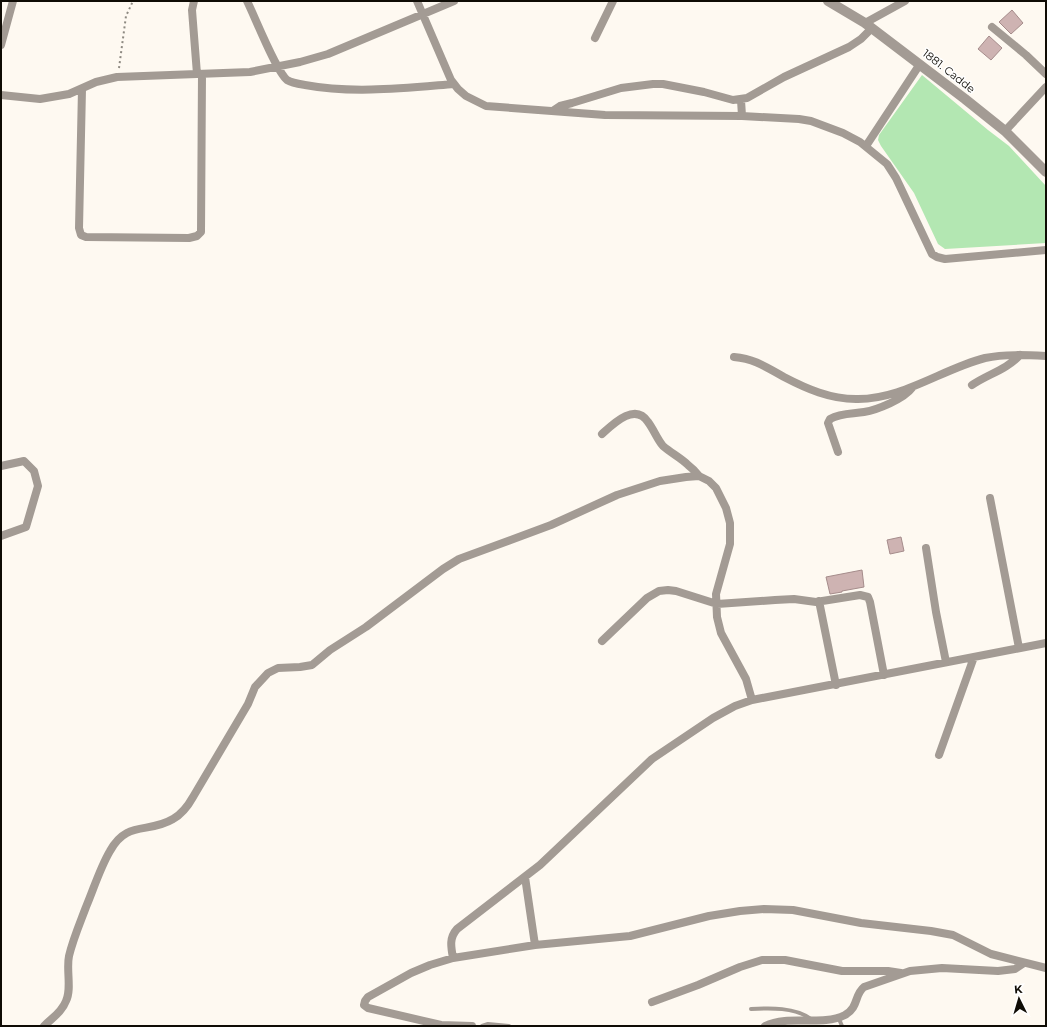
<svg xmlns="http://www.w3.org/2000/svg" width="1047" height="1027" font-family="Montserrat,sans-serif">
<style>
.green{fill:#b3e7b2}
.building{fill:#ceb3b2;stroke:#a58c8b}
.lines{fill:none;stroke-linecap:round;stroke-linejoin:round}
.path{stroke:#8d8981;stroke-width:2;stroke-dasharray:2 3;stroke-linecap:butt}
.service{stroke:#a39b94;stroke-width:4}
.minor{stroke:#a39b94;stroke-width:8}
.tertiary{stroke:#a39b94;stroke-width:10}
.labels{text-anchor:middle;stroke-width:3;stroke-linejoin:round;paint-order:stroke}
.street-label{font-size:11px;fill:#0f0c05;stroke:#fff}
</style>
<rect width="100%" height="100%" fill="#fef9f1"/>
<path class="green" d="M922,75L988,130L1009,146L1046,186V243L945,249L938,244L914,193L881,146L878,140L879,135Z"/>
<path class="building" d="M1012,10L1023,23L1011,34L999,22Z
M989,36L1002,48L991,60L978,49Z
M901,537L904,551L890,554L887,540Z
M862,570L864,587L842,591V592L830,594L826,577Z"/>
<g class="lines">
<path class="path" d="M119,68L126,16L133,1"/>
<path class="service" d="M751,1009C770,1008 795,1007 811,1019
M839,1019L842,1026
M482,1026L488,1024L509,1026"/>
<path class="minor" d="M194,1L192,10L197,74
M247,1C255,17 276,71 287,80C292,83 299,84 305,85C353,94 405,88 454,84
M417,1L451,80L458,89L466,96L486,106L605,115L742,116L799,119L811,121L843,133L860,142L887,164L896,178L932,254L937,257L945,259L1046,250
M865,23L905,1
M992,27L1026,55L1046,74
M595,38L613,1
M1,45L13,1
M82,89L79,228L81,235L86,237L189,238L197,236L201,232L202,74
M1,95L40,99L69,94L96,82L117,77L250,72L300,62L328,54L454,1
M741,100L742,116
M554,110L560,106L572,103L621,88L653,84H663L704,92L733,100L747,98L784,77L849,47L861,39L872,28
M1005,131L1046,87
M866,146L920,64
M734,357C755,359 766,367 784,377C807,389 830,399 856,399C902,400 942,369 985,358C1005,354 1026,355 1046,356
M972,385C988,374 1006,370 1020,355
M602,434C613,424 635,402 648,422C654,430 657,439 663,446C671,453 681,458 688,465C692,468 696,472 699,476
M838,452L828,423L830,419C841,413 852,414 864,412C877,410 904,399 912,388
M1,466L24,461L34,471L38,486L26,527L1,536
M990,498L1019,648
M926,548L936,612L946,662
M819,601L836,685
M602,641L647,598L659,591L668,590L676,591L717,604L775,600L794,599L816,602L860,595L868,597L870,602L884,675
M939,755L974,657
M525,877L535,945
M453,958C451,947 449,938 457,929L540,865L652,759L713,718L735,706L752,700L1046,643
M652,1002L698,985L740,967L762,960H785L842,971H888L901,973
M44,1026C52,1018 62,1012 66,1001C72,989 66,970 69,956C73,939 80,923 86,907C94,888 100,868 110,851C127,820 148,834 173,819C182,814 188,806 193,797L248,704L255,687L268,673L278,668L300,667L312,665L330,650L366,627L443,569L459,559L551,525L617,495L660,481L686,477L699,476L709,481L716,488L726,508L730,523V544L716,594L717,617L721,633L746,679L752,700
M472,1026L441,1025L368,1008L364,1005L365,1001L368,997L411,973L430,965L453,958L535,945L630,936L709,916L740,911L764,909L793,910L861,923L931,931L953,935L991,954L1046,968
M765,1026C790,1014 821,1027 845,1015C859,1007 854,995 864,987L910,971L942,968L998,971L1015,969L1024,963"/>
<path class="tertiary" d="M828,1L865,23L965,99L1005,131L1046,172"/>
</g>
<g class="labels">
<g class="street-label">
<text transform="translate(949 71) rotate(38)" y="4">1881. Cadde</text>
</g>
</g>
<rect width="1047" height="1027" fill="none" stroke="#0f0c05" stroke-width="4"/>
<g transform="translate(1019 999) rotate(355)" stroke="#ffffff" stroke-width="3" paint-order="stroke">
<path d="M0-3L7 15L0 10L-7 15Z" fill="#0f0c05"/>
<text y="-6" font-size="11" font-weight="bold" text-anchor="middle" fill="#0f0c05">K</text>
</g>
</svg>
